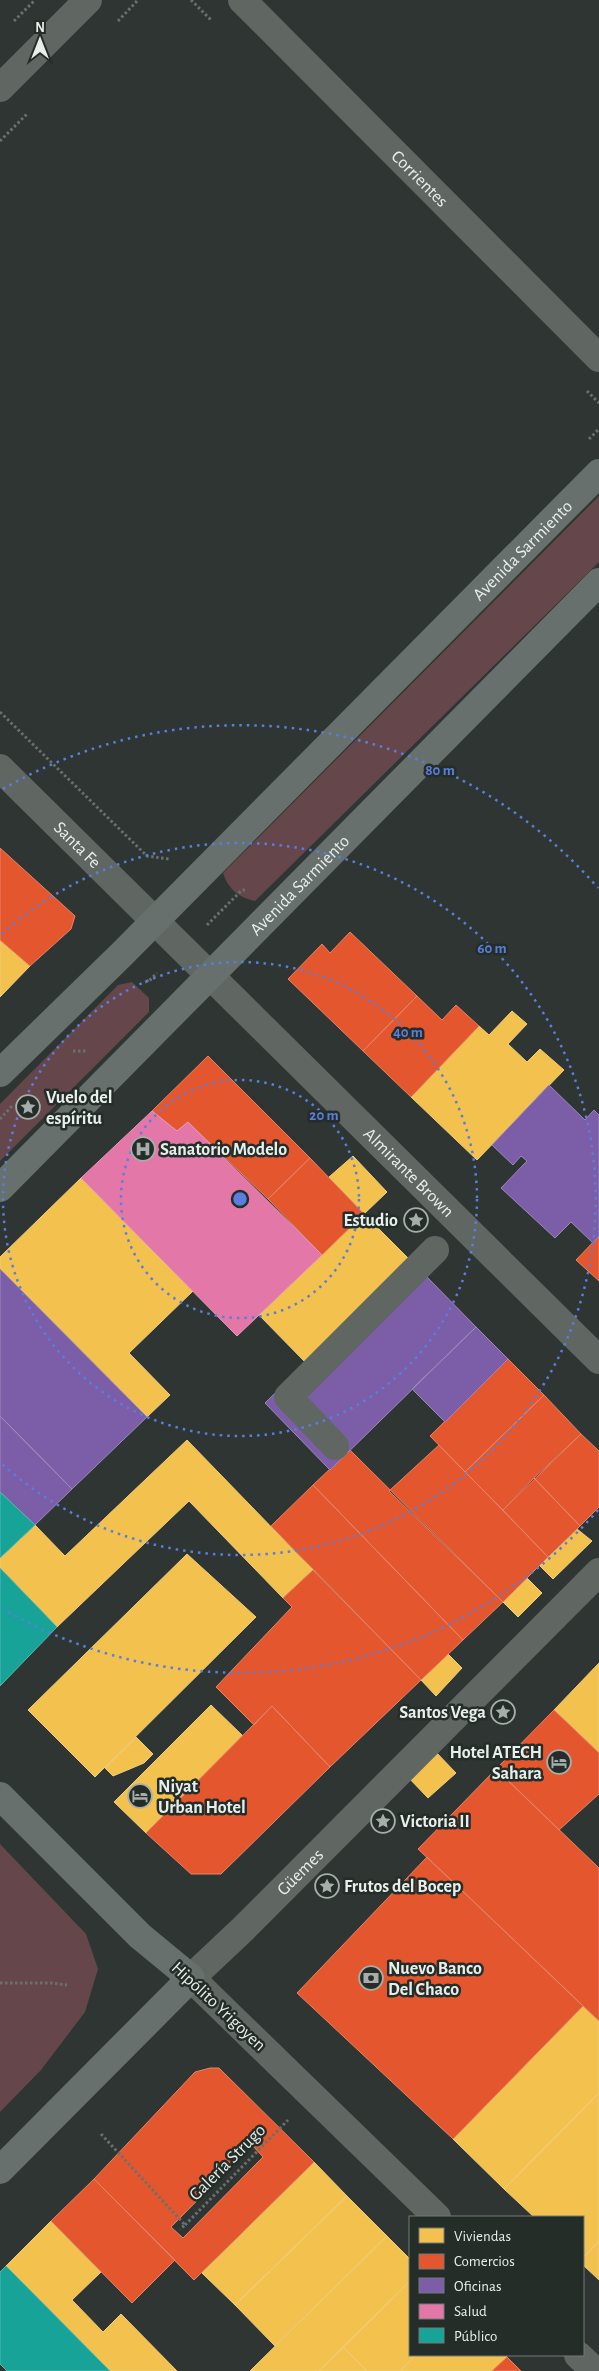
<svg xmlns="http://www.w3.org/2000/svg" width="599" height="2371" font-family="'Alegreya Sans',sans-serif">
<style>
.green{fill:#65474b}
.homes{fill:#f2c14e;stroke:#efce7d}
.shops{fill:#e4572e;stroke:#e58467;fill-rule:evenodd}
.offices{fill:#7b5ea7;stroke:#9c89bb}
.health{fill:#e377a8;stroke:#e49bbc}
.public{fill:#17a398;stroke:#56bab1}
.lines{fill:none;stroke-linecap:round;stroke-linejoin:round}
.path{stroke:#6a706d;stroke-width:3;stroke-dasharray:2.5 2.5;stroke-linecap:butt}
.minor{stroke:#606763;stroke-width:28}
.major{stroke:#67706c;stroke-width:28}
.ring{fill:none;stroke:#5a7ede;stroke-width:2.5;stroke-dasharray:2.5 5}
.labels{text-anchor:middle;stroke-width:5;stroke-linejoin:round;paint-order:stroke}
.street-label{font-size:18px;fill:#e8eeeb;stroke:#242d28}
.poi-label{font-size:18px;font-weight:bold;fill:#e8eeeb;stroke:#242d28;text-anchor:start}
.centre{fill:#5a7ede;stroke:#242d28;stroke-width:2.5}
.ring-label{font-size:15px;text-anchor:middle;font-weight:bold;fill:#5a7ede;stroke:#242d28;stroke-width:5;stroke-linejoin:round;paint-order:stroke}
</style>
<rect width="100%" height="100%" fill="#2f3532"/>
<path class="green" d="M599,496V562L255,901C239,898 228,889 223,873Z
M132,982L149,998V1012L0,1161V1104L118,985Z
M0,1844L86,1934L98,1969L85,2012L41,2070L0,2112Z"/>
<path class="homes" d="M0,940L30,966L0,997Z
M512,1011L527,1024L508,1044L527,1062L540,1049L564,1070L477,1160L411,1097L479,1026L489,1035Z
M353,1156L387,1192L364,1214L329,1177Z
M81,1178L193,1291L129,1353L170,1395L147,1417L0,1269V1257Z
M364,1214L412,1262L306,1363L259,1315Z
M187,1440L313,1570L283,1598L189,1501L57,1627L0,1568V1558L35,1525L65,1556Z
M577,1529L592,1541L553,1579L540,1566Z
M187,1554L256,1617L95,1777L28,1710Z
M526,1577L542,1593L518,1617L503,1602Z
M448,1654L462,1668L436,1696L421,1680Z
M599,1663V1753L554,1710Z
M211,1705L243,1736L146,1833L114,1802Z
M136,1737L153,1754L144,1763L113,1776L105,1768Z
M433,1749L456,1773L428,1798L406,1775Z
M583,2006L599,2021V2093L504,2189L453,2139Z
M599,2093V2241L583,2258V2217H534L504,2189Z
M314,2162L347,2196L235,2305L202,2273Z
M347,2196L387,2236L275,2346L235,2305Z
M51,2221L101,2272L72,2300L103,2332L121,2314L177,2371H110L6,2266Z
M387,2236L410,2259V2281L361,2330L319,2371H250Z
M599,2241V2280L583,2265V2258Z
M410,2281V2355H416L400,2371H367L343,2347Z
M343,2347L367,2371H319Z
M416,2355H505L507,2357L492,2371H400Z"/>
<path class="shops" d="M0,848L75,916L71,929L30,966L0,940Z
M350,932L417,996L363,1051L288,979L322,944L330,953Z
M417,996L442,1020L456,1005L479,1026L411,1097L363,1051Z
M208,1056L310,1158L268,1199L188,1122L177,1131L152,1111Z
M310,1158L364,1214L322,1255L268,1199Z
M599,1236V1281L576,1260Z
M508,1359L544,1395L465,1472L430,1436Z
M544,1395L581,1434L503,1510L465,1472Z
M581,1434L599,1451V1507L580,1526L534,1478Z
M439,1445L548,1557L503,1602L389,1491Z
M350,1450L503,1602L463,1640L313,1485Z
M534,1478L580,1526L548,1557L503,1510Z
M313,1485L463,1640L421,1680L271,1526Z
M313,1570L421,1680L330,1767L272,1706L254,1725L216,1687L292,1607L283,1598Z
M272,1706L330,1767L221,1874H191L146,1833Z
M554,1710L599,1753V1794L559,1830L496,1769Z
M496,1769L599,1868V2021L418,1849Z
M427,1857L583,2006L453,2139L297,1993Z
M210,2068H219L314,2162L194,2280L94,2179L195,2072ZM252,2145L263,2157L183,2238L171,2227Z
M94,2179L175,2260L132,2303L51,2221Z
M507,2357L521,2371H492Z"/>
<path class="offices" d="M549,1085L585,1120L594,1110L599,1115V1236L593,1243L571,1222L555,1238L501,1188L527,1161L521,1156L513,1165L492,1145Z
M0,1269L147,1417L72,1489L0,1416Z
M425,1275L476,1327L330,1470L265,1403L306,1363Z
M476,1327L508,1359L445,1422L412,1389Z
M0,1416L72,1489L35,1525L0,1492Z"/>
<path class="health" d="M152,1111L177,1131L188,1122L322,1255L237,1336L81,1178Z"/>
<path class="public" d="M0,1492L35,1525L0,1558Z
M0,1568L57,1627L0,1686Z
M6,2266L110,2371H7L0,2364V2272Z"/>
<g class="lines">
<path class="path" d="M191,0L212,21
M14,21L35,0
M118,21L138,0
M0,141L28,113
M587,391L599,403
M589,439L599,429
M0,712L147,856L169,859
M207,925L242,890H246
M145,982L149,981L157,973
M73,1051H86
M0,1119L12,1106
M0,1983H51L67,1985
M101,2134L185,2225L180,2229
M185,2225L288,2120"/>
<g class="minor">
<path id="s1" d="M242,0L599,358"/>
<path d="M0,88L88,0"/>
<path id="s2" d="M0,768L599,1360"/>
<path d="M335,1446L288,1397L435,1250"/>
<path id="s3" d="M437,2217L191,1978L243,1929L599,1572"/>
<path d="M578,2355L595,2371"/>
</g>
<g class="major">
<path id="s4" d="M0,1073L122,954L599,473"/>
<path id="s5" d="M0,1188L599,582"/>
<path d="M0,1796L140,1936L191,1978L0,2170"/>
</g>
</g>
<g class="ring">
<circle cx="240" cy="1199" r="119"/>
<circle cx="240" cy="1199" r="237"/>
<path d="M2 934A356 356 0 1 1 2 1464"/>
<path d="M598 1510A474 474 0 0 1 3 1609M3 789A474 474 0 0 1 598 888"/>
</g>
<defs>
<g id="sight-ring" transform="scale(1.25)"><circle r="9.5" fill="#242d28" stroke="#a7adaa" stroke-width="1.5"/><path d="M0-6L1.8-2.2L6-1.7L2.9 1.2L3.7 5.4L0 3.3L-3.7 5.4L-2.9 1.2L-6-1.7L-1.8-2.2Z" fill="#a7adaa"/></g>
<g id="hospital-ring" transform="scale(1.25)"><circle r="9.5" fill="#242d28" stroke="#a7adaa" stroke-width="1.5"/><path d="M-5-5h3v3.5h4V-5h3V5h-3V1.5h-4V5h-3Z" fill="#a7adaa"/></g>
<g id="hotel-ring" transform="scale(1.25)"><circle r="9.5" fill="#242d28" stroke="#a7adaa" stroke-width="1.5"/><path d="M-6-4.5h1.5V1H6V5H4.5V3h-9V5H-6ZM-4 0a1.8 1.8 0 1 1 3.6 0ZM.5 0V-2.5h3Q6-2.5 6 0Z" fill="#a7adaa"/></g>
<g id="bank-ring" transform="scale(1.25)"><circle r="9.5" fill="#242d28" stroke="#a7adaa" stroke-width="1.5"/><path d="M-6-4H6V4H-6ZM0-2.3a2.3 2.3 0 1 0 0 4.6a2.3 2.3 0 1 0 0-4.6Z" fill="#a7adaa"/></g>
</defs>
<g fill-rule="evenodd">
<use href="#sight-ring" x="28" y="1107"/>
<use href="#hospital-ring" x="143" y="1149"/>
<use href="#sight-ring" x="416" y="1220"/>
<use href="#sight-ring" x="503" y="1712"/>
<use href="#hotel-ring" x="559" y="1762"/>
<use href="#hotel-ring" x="140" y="1796"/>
<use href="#sight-ring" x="383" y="1821"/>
<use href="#sight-ring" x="327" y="1886"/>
<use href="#bank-ring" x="371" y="1978"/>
</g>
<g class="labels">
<g class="street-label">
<text dy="6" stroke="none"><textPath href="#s1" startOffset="252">Corrientes</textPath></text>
<text dy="6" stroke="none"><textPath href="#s4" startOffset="739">Avenida Sarmiento</textPath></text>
<text dy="6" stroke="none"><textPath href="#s2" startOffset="109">Santa Fe</textPath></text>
<text dy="6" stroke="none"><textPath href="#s5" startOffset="426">Avenida Sarmiento</textPath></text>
<text dy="6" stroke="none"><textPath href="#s2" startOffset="575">Almirante Brown</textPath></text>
<text dy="6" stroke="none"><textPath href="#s3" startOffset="495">Güemes</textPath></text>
<text transform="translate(219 2006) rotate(43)" y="6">Hipólito Yrigoyen</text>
<text transform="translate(227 2162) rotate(-45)" y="6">Galería Strugo</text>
</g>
<g class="poi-label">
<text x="46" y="1103">Vuelo del<tspan x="46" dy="21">espíritu</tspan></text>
<text x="160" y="1155">Sanatorio Modelo</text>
<text x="398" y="1226" text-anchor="end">Estudio</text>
<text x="486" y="1718" text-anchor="end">Santos Vega</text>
<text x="542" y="1758" text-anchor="end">Hotel ATECH<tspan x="542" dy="21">Sahara</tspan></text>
<text x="158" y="1792">Niyat<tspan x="158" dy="21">Urban Hotel</tspan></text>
<text x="400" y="1827">Victoria II</text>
<text x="344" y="1892">Frutos del Bocep</text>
<text x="388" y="1974">Nuevo Banco<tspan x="388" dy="21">Del Chaco</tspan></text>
</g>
</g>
<circle cx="240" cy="1199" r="8" class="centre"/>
<g class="ring-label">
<text x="440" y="775">80 m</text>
<text x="492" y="953">60 m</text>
<text x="408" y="1037">40 m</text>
<text x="324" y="1120">20 m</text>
</g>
<rect x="409" y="2216" width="175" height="140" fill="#242d28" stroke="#727a76"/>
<rect x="419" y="2228" width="25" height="15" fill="#f2c14e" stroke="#727a76"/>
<text x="454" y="2241" font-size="15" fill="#e8eeeb">Viviendas</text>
<rect x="419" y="2254" width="25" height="15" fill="#e4572e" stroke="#727a76"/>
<text x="454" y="2266" font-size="15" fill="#e8eeeb">Comercios</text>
<rect x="419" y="2278" width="25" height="15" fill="#7b5ea7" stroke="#727a76"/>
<text x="454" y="2291" font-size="15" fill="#e8eeeb">Oficinas</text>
<rect x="419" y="2304" width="25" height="15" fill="#e377a8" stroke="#727a76"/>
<text x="454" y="2316" font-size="15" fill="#e8eeeb">Salud</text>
<rect x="419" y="2328" width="25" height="15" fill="#17a398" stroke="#727a76"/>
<text x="454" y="2341" font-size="15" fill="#e8eeeb">Público</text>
<g transform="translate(40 40)" stroke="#242d28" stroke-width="4" paint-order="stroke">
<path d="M0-4L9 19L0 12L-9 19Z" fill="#e8eeeb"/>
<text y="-8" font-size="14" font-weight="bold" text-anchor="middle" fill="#e8eeeb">N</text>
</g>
</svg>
